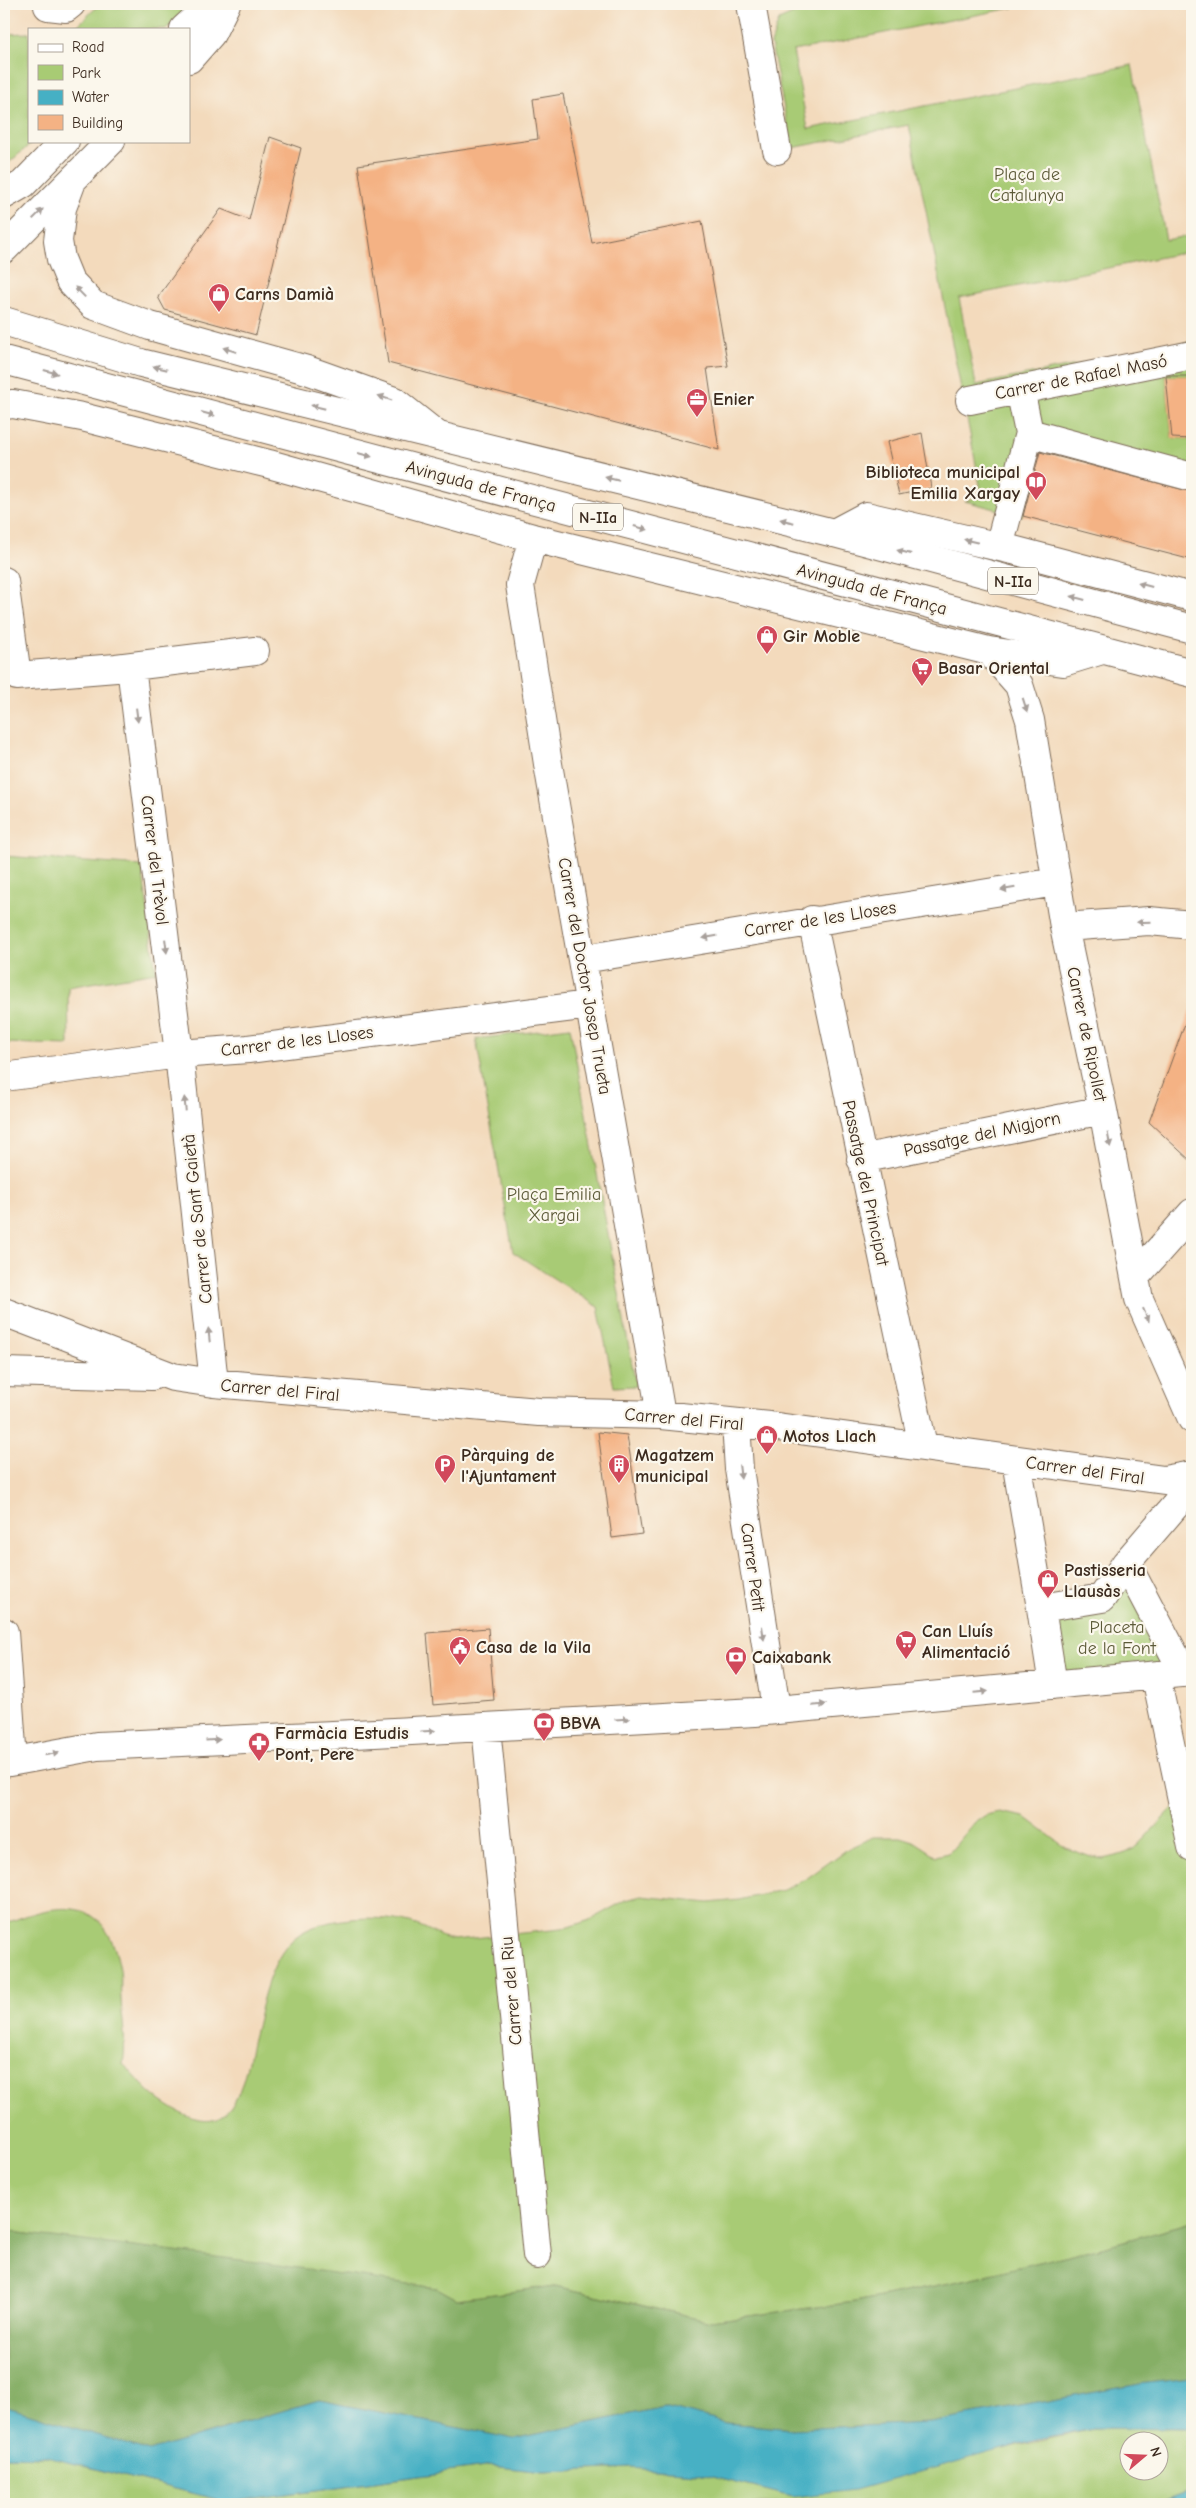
<svg xmlns="http://www.w3.org/2000/svg" width="1196" height="2508" font-family="'Comic Neue',sans-serif">
<style>
.green{fill:#a8cb74;stroke:#727a49;fill-rule:evenodd}
.forest{fill:#86af66;stroke:#606c42}
.water{fill:#46b0c4;stroke:#406d71}
.building{fill:#f4b284}
.lines{fill:none;stroke-linecap:round;stroke-linejoin:round}
.minor-casing{stroke:#7b6855;stroke-width:30}
.major-casing{stroke:#7b6855;stroke-width:30}
.minor{stroke:#fff;stroke-width:28}
.major{stroke:#fff;stroke-width:28}
.oneway{fill:#a79f9a}
.labels{text-anchor:middle;stroke-width:4.5;stroke-linejoin:round;paint-order:stroke}
.shield{fill:#fbf7ec;stroke:#75685c;stroke-width:1}
.shield-label{font-size:16px;font-weight:bold;fill:#3b2a1e}
.park-label{font-size:18px;fill:#5c5a38;stroke:#fbf7ec}
.poi-label{font-size:18px;font-weight:bold;fill:#3b2a1e;stroke:#fbf7ec;text-anchor:start}
.street-label{font-size:18px;fill:#3b2a1e;stroke:#fbf7ec}
</style>
<rect width="100%" height="100%" fill="#fbf7ec"/>
<filter id="ink" filterUnits="userSpaceOnUse"><feTurbulence type="fractalNoise" baseFrequency=".02" numOctaves="2"/><feDisplacementMap in="SourceGraphic" scale="10" xChannelSelector="R" yChannelSelector="G"/><feConvolveMatrix kernelMatrix="1 2 1 2 8 2 1 2 1" color-interpolation-filters="sRGB"/></filter>
<filter id="wash" filterUnits="userSpaceOnUse"><feTurbulence type="fractalNoise" baseFrequency=".0096" numOctaves="4" result="noise"/><feDisplacementMap in="SourceGraphic" scale="20" xChannelSelector="R" yChannelSelector="G"/><feGaussianBlur stdDeviation="1.12" result="paint"/><feColorMatrix in="noise" values="0 0 0 0 0 0 0 0 0 0 0 0 0 0 0 0 0 1.4 0 .05"/><feComposite in="paint" operator="in"/></filter>
<g filter="url(#wash)">
<rect width="100%" height="100%" fill="#f3dabc"/>
<path class="green" d="M100,4H195L166,29H60L77,26Z
M869,4H1032L793,51L808,129L1132,65L1166,240L1192,235V251L959,298L976,385L1192,342V376H1166L1172,438L1192,439V486L1040,447L1022,516L965,501L982,495L909,125L792,148L771,44L779,20L799,11Z
M29,33V141H34L4,167V34Z
M4,856L142,866L156,972L68,987L69,1045L4,1043Z
M570,1027L636,1386L614,1387L598,1307L513,1252L476,1039Z
M1126,1563L1184,1673L1053,1685L1041,1608L1102,1598Z
M1192,1793V2222L1102,2247L969,2279L855,2302L711,2321L555,2286L457,2299L437,2288L11,2232L4,2228V1924C58,1902 105,1894 119,1965C122,1975 120,1988 121,1999C122,2021 127,2042 123,2064C136,2076 146,2091 161,2101C237,2155 241,2086 255,2031C263,1998 271,1953 301,1933C330,1916 385,1914 416,1925C431,1929 438,1938 454,1940L562,1929L590,1920L626,1900L641,1896L709,1903L739,1900L783,1890L806,1879L849,1848L873,1837H900L913,1841L936,1856L949,1853L975,1822L986,1815L999,1812L1025,1817L1066,1848L1091,1857L1103,1859L1124,1854L1135,1848L1171,1810Z
M1093,2428L1192,2429V2491L1158,2504H4V2456L47,2457L228,2502L492,2466L543,2472L630,2468L697,2473L793,2497ZM1128,2440H1158V2470H1128Z"/>
<path class="forest" d="M1192,2222V2378L1139,2384L930,2423L792,2429L726,2423L664,2407L514,2439L319,2400L149,2451L4,2406V2228L11,2232L257,2262L437,2288L457,2299L555,2286L711,2321L855,2302L969,2279L1102,2247Z"/>
<path class="water" d="M1192,2378V2429L1093,2428L1038,2439L855,2490L793,2497L697,2473L630,2468L543,2472L492,2466L228,2502L47,2457L4,2456V2406L149,2451L319,2400L514,2439L664,2407L726,2423L792,2429L930,2423L1139,2384Z
M1192,2491V2504H1158Z"/>
<g id="blocks">
<path class="building" d="M563,94L592,243L702,221L728,366L707,368L719,450L388,363L358,165L538,139L533,99Z
M270,137L301,148L256,335L165,310L158,297L221,209L249,220Z
M1166,376H1192V439L1172,438Z
M922,433L931,488L899,495L887,442Z
M1040,452L1192,492V560L1023,516Z
M1190,1010H1192V1162L1149,1122Z
M598,1432L627,1435L642,1534L612,1538Z
M488,1628L494,1700L433,1705L427,1633Z"/>
</g>
</g>
<g filter="url(#ink)">
<use href="#blocks" fill-opacity="0" stroke="#7b6855" stroke-width="1"/>
<g class="lines">
<g class="minor-casing">
<path id="minor" d="M48,4V6L66,8L71,4
M751,4L777,150
M184,29L198,16L220,4
M189,59L211,34L226,4
M71,184L62,208L58,241L61,259L70,281L93,305L150,326L307,370L394,401L438,436
M4,195L23,184L65,141
M4,249L111,141
M970,400L1192,355
M4,405L13,404L82,417L269,464L533,538L989,651L1063,662L1102,650
M1029,433L1192,477
M834,533L866,516L1013,550L1192,597
M533,538L520,585L548,764L661,1415
M999,547L1029,433L1020,389
M4,581L17,676L116,668L255,651
M989,651L1019,685L1030,720L1064,927L1103,1110L1139,1299L1192,1419
M131,667L179,1054L214,1383
M812,920L923,1446
M1064,927L1149,921L1192,925
M583,959L1056,882
M4,1077L179,1054L248,1049L589,1005
M861,1159L1103,1110
M1135,1277L1192,1213
M4,1312L173,1377L214,1383L539,1412L661,1415L770,1426L1164,1480L1192,1475
M4,1372L152,1376
M736,1424L739,1469L776,1709
M1016,1461L1041,1608
M1126,1563L1174,1507L1192,1478
M4,1632L13,1761
M1156,1677L1192,1847
M1053,1685L1041,1608L1102,1598L1126,1563L1184,1673
M486,1727L537,2255
M4,1763L97,1746L375,1733L755,1712L1192,1672"/>
</g>
<g class="major-casing">
<path id="major" d="M4,321L141,363L834,533L1192,629
M4,360L1192,673"/>
</g>
<use href="#minor" class="minor"/>
<use href="#major" class="major"/>
</g>
<defs><path id="oneway-solid" d="M-6-.8H1V-3.2L6.5 0L1 3.2V.8H-6Z" transform="scale(1.25)"/></defs>
<g class="oneway">
<use href="#oneway-solid" transform="translate(38 214) rotate(-45)"/>
<use href="#oneway-solid" transform="translate(80 292) rotate(-134)"/>
<use href="#oneway-solid" transform="translate(230 350) rotate(-163)"/>
<use href="#oneway-solid" transform="translate(160 368) rotate(-166)"/>
<use href="#oneway-solid" transform="translate(51 372) rotate(15)"/>
<use href="#oneway-solid" transform="translate(385 398) rotate(-161)"/>
<use href="#oneway-solid" transform="translate(318 407) rotate(-166)"/>
<use href="#oneway-solid" transform="translate(208 414) rotate(15)"/>
<use href="#oneway-solid" transform="translate(365 455) rotate(15)"/>
<use href="#oneway-solid" transform="translate(612 479) rotate(-166)"/>
<use href="#oneway-solid" transform="translate(787 521) rotate(-166)"/>
<use href="#oneway-solid" transform="translate(641 528) rotate(15)"/>
<use href="#oneway-solid" transform="translate(971 541) rotate(-167)"/>
<use href="#oneway-solid" transform="translate(904 552) rotate(-165)"/>
<use href="#oneway-solid" transform="translate(1145 585) rotate(-165)"/>
<use href="#oneway-solid" transform="translate(1078 598) rotate(-165)"/>
<use href="#oneway-solid" transform="translate(1025 705) rotate(72)"/>
<use href="#oneway-solid" transform="translate(137 715) rotate(83)"/>
<use href="#oneway-solid" transform="translate(1008 889) rotate(171)"/>
<use href="#oneway-solid" transform="translate(1144 922) rotate(178)"/>
<use href="#oneway-solid" transform="translate(710 937) rotate(170)"/>
<use href="#oneway-solid" transform="translate(166 946) rotate(83)"/>
<use href="#oneway-solid" transform="translate(185 1104) rotate(-96)"/>
<use href="#oneway-solid" transform="translate(1109 1140) rotate(79)"/>
<use href="#oneway-solid" transform="translate(1146 1315) rotate(66)"/>
<use href="#oneway-solid" transform="translate(209 1335) rotate(-96)"/>
<use href="#oneway-solid" transform="translate(740 1472) rotate(83)"/>
<use href="#oneway-solid" transform="translate(763 1633) rotate(82)"/>
<use href="#oneway-solid" transform="translate(981 1692) rotate(-5)"/>
<use href="#oneway-solid" transform="translate(819 1705) rotate(-5)"/>
<use href="#oneway-solid" transform="translate(622 1719) rotate(-3)"/>
<use href="#oneway-solid" transform="translate(428 1731) rotate(-3)"/>
<use href="#oneway-solid" transform="translate(213 1740) rotate(-3)"/>
<use href="#oneway-solid" transform="translate(52 1754) rotate(-10)"/>
</g>
</g>
<defs>
<g id="shop-pin" transform="scale(1.125)"><path d="M0 17L-7.5 6A9.5 9.5 0 1 1 7.5 6Z" fill="#d1495b" stroke="#fbf7ec"/><path d="M-5-2.5h2.3a2.7 3.5 0 0 1 5.4 0H5L5.5 6h-11ZM-1.5-2.5h3a1.5 2.3 0 0 0-3 0Z" fill="#fff"/></g>
<g id="office-pin" transform="scale(1.125)"><path d="M0 17L-7.5 6A9.5 9.5 0 1 1 7.5 6Z" fill="#d1495b" stroke="#fbf7ec"/><path d="M-6-3h4V-5.5h4V-3h4V5H-6ZM-1-4.5V-3h2v-1.5ZM-6 0V1H6V0Z" fill="#fff"/></g>
<g id="library-pin" transform="scale(1.125)"><path d="M0 17L-7.5 6A9.5 9.5 0 1 1 7.5 6Z" fill="#d1495b" stroke="#fbf7ec"/><path d="M-6-4Q-3-5.5-.7-3.5V5Q-3 3-6 4ZM6-4Q3-5.5 .7-3.5V5Q3 3 6 4Z" fill="#fff"/></g>
<g id="supermarket-pin" transform="scale(1.125)"><path d="M0 17L-7.5 6A9.5 9.5 0 1 1 7.5 6Z" fill="#d1495b" stroke="#fbf7ec"/><path d="M-6-5.5h2.5l.6 2H6L4.5 2H-2.5L-4.4-4H-6ZM-1.5 3.2a1.3 1.3 0 1 0 .1 0ZM3 3.2a1.3 1.3 0 1 0 .1 0Z" fill="#fff"/></g>
<g id="parking-pin" transform="scale(1.125)"><path d="M0 17L-7.5 6A9.5 9.5 0 1 1 7.5 6Z" fill="#d1495b" stroke="#fbf7ec"/><path d="M-3.5-5.5H1a3.5 3.5 0 0 1 0 7H-1V5.5H-3.5ZM-1-3.4V-.6H.8a1.4 1.4 0 0 0 0-2.8Z" fill="#fff"/></g>
<g id="building-pin" transform="scale(1.125)"><path d="M0 17L-7.5 6A9.5 9.5 0 1 1 7.5 6Z" fill="#d1495b" stroke="#fbf7ec"/><path d="M-4-6H4V6H1V3H-1V6H-4ZM-2.5-4.3h1.7v1.8h-1.7ZM.8-4.3h1.7v1.8H.8ZM-2.5-1h1.7V.8h-1.7ZM.8-1h1.7V.8H.8Z" fill="#fff"/></g>
<g id="civic-pin" transform="scale(1.125)"><path d="M0 17L-7.5 6A9.5 9.5 0 1 1 7.5 6Z" fill="#d1495b" stroke="#fbf7ec"/><path d="M-.6-6.5H3V-4.5H.6V-3L4-1V1h2V6H-6V1h2V-1L-.6-3ZM-1.2 2.5V6h2.4V2.5Z" fill="#fff"/></g>
<g id="bank-pin" transform="scale(1.125)"><path d="M0 17L-7.5 6A9.5 9.5 0 1 1 7.5 6Z" fill="#d1495b" stroke="#fbf7ec"/><path d="M-6-4H6V4H-6ZM0-2.3a2.3 2.3 0 1 0 0 4.6a2.3 2.3 0 1 0 0-4.6Z" fill="#fff"/></g>
<g id="pharmacy-pin" transform="scale(1.125)"><path d="M0 17L-7.5 6A9.5 9.5 0 1 1 7.5 6Z" fill="#d1495b" stroke="#fbf7ec"/><path d="M-2-6h4v4h4v4h-4v4h-4v-4h-4v-4h4Z" fill="#fff"/></g>
</defs>
<g fill-rule="evenodd">
<use href="#shop-pin" x="219" y="294"/>
<use href="#office-pin" x="697" y="399"/>
<use href="#library-pin" x="1036" y="482"/>
<use href="#shop-pin" x="767" y="636"/>
<use href="#supermarket-pin" x="922" y="668"/>
<use href="#shop-pin" x="767" y="1436"/>
<use href="#parking-pin" x="445" y="1465"/>
<use href="#building-pin" x="619" y="1465"/>
<use href="#shop-pin" x="1048" y="1580"/>
<use href="#supermarket-pin" x="906" y="1641"/>
<use href="#civic-pin" x="460" y="1647"/>
<use href="#bank-pin" x="736" y="1657"/>
<use href="#bank-pin" x="544" y="1723"/>
<use href="#pharmacy-pin" x="259" y="1743"/>
</g>
<g class="labels">
<g class="shield">
<rect x="573" y="503.5" width="50" height="27" rx="4"/>
<rect x="988" y="567.5" width="50" height="27" rx="4"/>
</g>
<g class="shield-label">
<text x="598" y="523">N-IIa</text>
<text x="1013" y="587">N-IIa</text>
</g>
<g class="park-label">
<text x="1027" y="180">Plaça de<tspan x="1027" dy="21">Catalunya</tspan></text>
<text x="554" y="1200">Plaça Emilia<tspan x="554" dy="21">Xargai</tspan></text>
<text x="1117" y="1633">Placeta<tspan x="1117" dy="21">de la Font</tspan></text>
</g>
<g class="poi-label">
<text x="235" y="300">Carns Damià</text>
<text x="713" y="405">Enier</text>
<text x="1020" y="478" text-anchor="end">Biblioteca municipal<tspan x="1020" dy="21">Emilia Xargay</tspan></text>
<text x="783" y="642">Gir Moble</text>
<text x="938" y="674">Basar Oriental</text>
<text x="783" y="1442">Motos Llach</text>
<text x="461" y="1461">Pàrquing de<tspan x="461" dy="21">l'Ajuntament</tspan></text>
<text x="635" y="1461">Magatzem<tspan x="635" dy="21">municipal</tspan></text>
<text x="1064" y="1576">Pastisseria<tspan x="1064" dy="21">Llausàs</tspan></text>
<text x="922" y="1637">Can Lluís<tspan x="922" dy="21">Alimentació</tspan></text>
<text x="476" y="1653">Casa de la Vila</text>
<text x="752" y="1663">Caixabank</text>
<text x="560" y="1729">BBVA</text>
<text x="275" y="1739">Farmàcia Estudis<tspan x="275" dy="21">Pont, Pere</tspan></text>
</g>
<g class="street-label">
<text transform="translate(1081 377) rotate(-11)" y="6">Carrer de Rafael Masó</text>
<text transform="translate(481 486) rotate(15)" y="6">Avinguda de França</text>
<text transform="translate(872 589) rotate(15)" y="6">Avinguda de França</text>
<text transform="translate(155 860) rotate(83)" y="6">Carrer del Trèvol</text>
<text transform="translate(820 919) rotate(-9)" y="6">Carrer de les Lloses</text>
<text transform="translate(585 976) rotate(80)" y="6">Carrer del Doctor Josep Trueta</text>
<text transform="translate(1087 1034) rotate(78)" y="6">Carrer de Ripollet</text>
<text transform="translate(297 1041) rotate(-7)" y="6">Carrer de les Lloses</text>
<text transform="translate(982 1134) rotate(-12)" y="6">Passatge del Migjorn</text>
<text transform="translate(866 1183) rotate(78)" y="6">Passatge del Principat</text>
<text transform="translate(197 1219) rotate(-96)" y="6">Carrer de Sant Gaietà</text>
<text transform="translate(280 1390) rotate(5)" y="6">Carrer del Firal</text>
<text transform="translate(684 1419) rotate(5)" y="6">Carrer del Firal</text>
<text transform="translate(1085 1470) rotate(8)" y="6">Carrer del Firal</text>
<text transform="translate(753 1567) rotate(82)" y="6">Carrer Petit</text>
<text transform="translate(511 1991) rotate(-95)" y="6">Carrer del Riu</text>
</g>
</g>
<rect width="1196" height="2508" fill="none" stroke="#fbf7ec" stroke-width="20"/>
<rect x="28" y="28" width="162" height="115" fill="#fbf7ec" stroke="#aea59a"/>
<rect x="38" y="44" width="25" height="8" fill="#ffffff" stroke="#aea59a"/>
<text x="72" y="52" font-size="15" fill="#3b2a1e">Road</text>
<rect x="38" y="65" width="25" height="15" fill="#a8cb74" stroke="#aea59a"/>
<text x="72" y="78" font-size="15" fill="#3b2a1e">Park</text>
<rect x="38" y="90" width="25" height="15" fill="#46b0c4" stroke="#aea59a"/>
<text x="72" y="102" font-size="15" fill="#3b2a1e">Water</text>
<rect x="38" y="115" width="25" height="15" fill="#f4b284" stroke="#aea59a"/>
<text x="72" y="128" font-size="15" fill="#3b2a1e">Building</text>
<g transform="translate(1144 2456) rotate(71)"><circle r="24" fill="#fbf7ec" stroke="#aea59a"/>
<path d="M0-4L9 19L0 12L-9 19Z" fill="#d1495b"/>
<text y="-8" font-size="14" font-weight="bold" text-anchor="middle" fill="#3b2a1e">N</text>
</g>
</svg>
